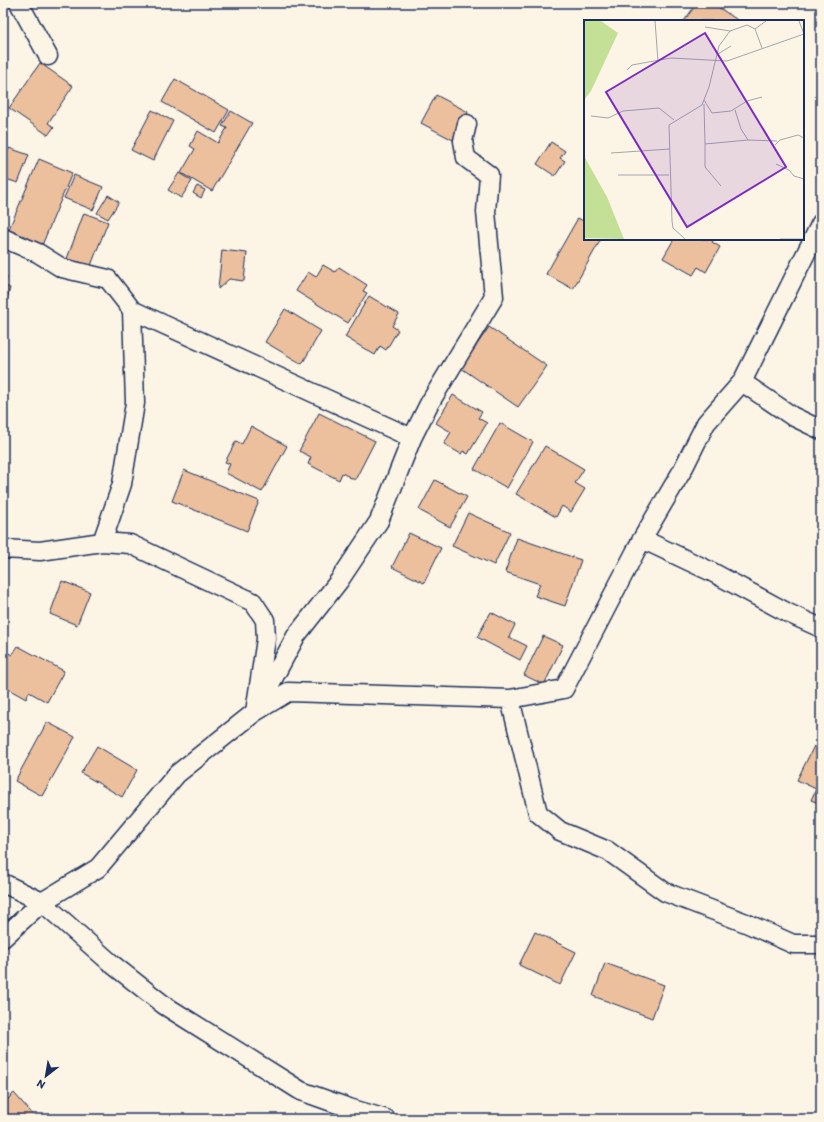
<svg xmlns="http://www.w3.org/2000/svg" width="824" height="1122" font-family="Itim,sans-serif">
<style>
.building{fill:#edc09d;stroke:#1b2f5e}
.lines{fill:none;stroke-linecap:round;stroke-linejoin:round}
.street-casing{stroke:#1b2f5e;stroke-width:21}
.street{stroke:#fcf5e5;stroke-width:18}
.inset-road{fill:none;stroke:#a2a6af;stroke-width:1}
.view{fill:#7b2cbf;fill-opacity:0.15;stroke:#7b2cbf;stroke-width:2}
.inset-edge{fill:none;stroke:#1b2f5e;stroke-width:2}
</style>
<rect width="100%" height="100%" fill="#fcf5e5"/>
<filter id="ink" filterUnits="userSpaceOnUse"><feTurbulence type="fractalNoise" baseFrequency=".025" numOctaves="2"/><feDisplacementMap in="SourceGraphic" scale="8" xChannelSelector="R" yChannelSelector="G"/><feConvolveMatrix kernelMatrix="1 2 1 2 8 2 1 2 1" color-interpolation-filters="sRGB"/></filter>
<g filter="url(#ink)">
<path class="building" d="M697,3H712L739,21H684Z
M40,63L73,86L48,123L54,127L48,135L9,108Z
M175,79L229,110L216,133L162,102Z
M436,95L468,112L453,140L421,123Z
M152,110L173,121L153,161L131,150Z
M231,111L252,123L212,191L181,173L195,149L190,146L198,131L218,143L227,128L222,126Z
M551,142L565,151L560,158L565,161L555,176L537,164Z
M9,148L29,155L18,183L3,178V163Z
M39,159L72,173L40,250L6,236Z
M179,173L192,181L181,198L168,190Z
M74,175L103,187L93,210L64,198Z
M197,186L205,190L201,198L193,193Z
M108,195L119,202L108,219L97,213Z
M84,213L108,222L88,273L65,264Z
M578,218L585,222V239H601L573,289L546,274Z
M674,239H714L712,242L720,247L706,272L698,267L693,275L663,258Z
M222,250L247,253L244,281L229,279L218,289Z
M323,265L335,272L339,267L367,285L363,291L367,293L348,323L296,291L308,272L316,277Z
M3,275L7,277L5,286L10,288L3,315Z
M369,296L399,314L392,326L398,330L386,350L380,346L375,355L345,337Z
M285,309L321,331L302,364L265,342Z
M489,327L547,366L518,407L461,368Z
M453,395L482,412L478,418L487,423L468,454L463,451L461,454L444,444L451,432L436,423Z
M319,413L375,441L355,480L342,473L339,480L308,464L311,457L299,451Z
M500,423L533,442L507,488L474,469Z
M251,426L287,446L262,492L226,473L230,464L225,462L236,441L242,444Z
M545,446L584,469L575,483L585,489L571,512L562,506L556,517L516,494Z
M184,470L259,501L247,531L172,501Z
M435,480L467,497L450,527L419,510Z
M468,513L510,532L494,565L452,546Z
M409,533L441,548L424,583L392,567Z
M517,538L581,560L565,606L535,596L540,584L505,572Z
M62,581L90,592L77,625L50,614Z
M491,612L515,625L509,637L527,646L520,660L477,637Z
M543,636L563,645L544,685L524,675Z
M18,646L64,671L47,702L29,692L26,699L3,686V654L5,651L12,655Z
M47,722L75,737L42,796L15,781Z
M97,746L137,770L122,797L81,773Z
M814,746L821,750V804L811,800L816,789L797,780Z
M535,932L576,952L560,985L519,965Z
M605,963L664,985L652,1018L593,996Z
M14,1093L37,1119H3V1094L8,1099Z"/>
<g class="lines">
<g class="street-casing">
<path id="street" d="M19,3L48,56
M3,238L38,253L62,268L108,279L132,310L135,403L122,484L102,542
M132,310L412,438L429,404L494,297L486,212L489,175L466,158L463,141L467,124
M742,382L792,416L821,430
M642,539L712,572L788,613L821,628
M3,549L40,551L102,542L130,544L253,602L265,620L266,639L255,712
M510,699L538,813L560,831L608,851L665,892L746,923L793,944H821
M260,703L296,636L339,581L379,521L412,438
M3,883L42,902L112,964L164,1005L301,1091L349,1108L386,1119
M3,938L42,902L98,868L177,774L255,712L288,692L510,699L564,689L642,539L682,471L706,423L742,382L821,223"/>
</g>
<use href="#street" class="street"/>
</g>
</g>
<g transform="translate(584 20)">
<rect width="220" height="220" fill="#fcf5e5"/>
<path d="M0,1H17L34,13L7,71L0,80ZM0,136L23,177L40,219L0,218Z" fill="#c4df96"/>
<path class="inset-road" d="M71,1L74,41M215,1L220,14M121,7L146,11M171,9L178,28M134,34L147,26M43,50L48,45L87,38L143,41L220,14M120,80L128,93L147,91L163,81L178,77M120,84L121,124M151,90L157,109L164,120L193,121M7,96L24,98L39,91L75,88L90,100M191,125L196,120L214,115L220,118M27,133L86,129M192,144L205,150L210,156L220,159M34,155H85M137,166L121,147V124L164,120M101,219L89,208L88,201L85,105L118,85L125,67L135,26L146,11L163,5L171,9L182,1M196,219H220"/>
<path class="view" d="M121,13L202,147L103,207L22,72Z"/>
<rect width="220" height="220" class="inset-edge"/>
</g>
<rect width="824" height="1122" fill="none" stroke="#fcf5e5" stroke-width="16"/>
<rect x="8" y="8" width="808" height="1106" fill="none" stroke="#1b2f5e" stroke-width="1.5" filter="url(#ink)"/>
<g transform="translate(46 1076) rotate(211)" stroke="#fcf5e5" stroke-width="3" paint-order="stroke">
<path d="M0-3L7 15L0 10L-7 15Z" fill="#1b2f5e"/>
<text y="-6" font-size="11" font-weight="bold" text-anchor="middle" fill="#1b2f5e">N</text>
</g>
</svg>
